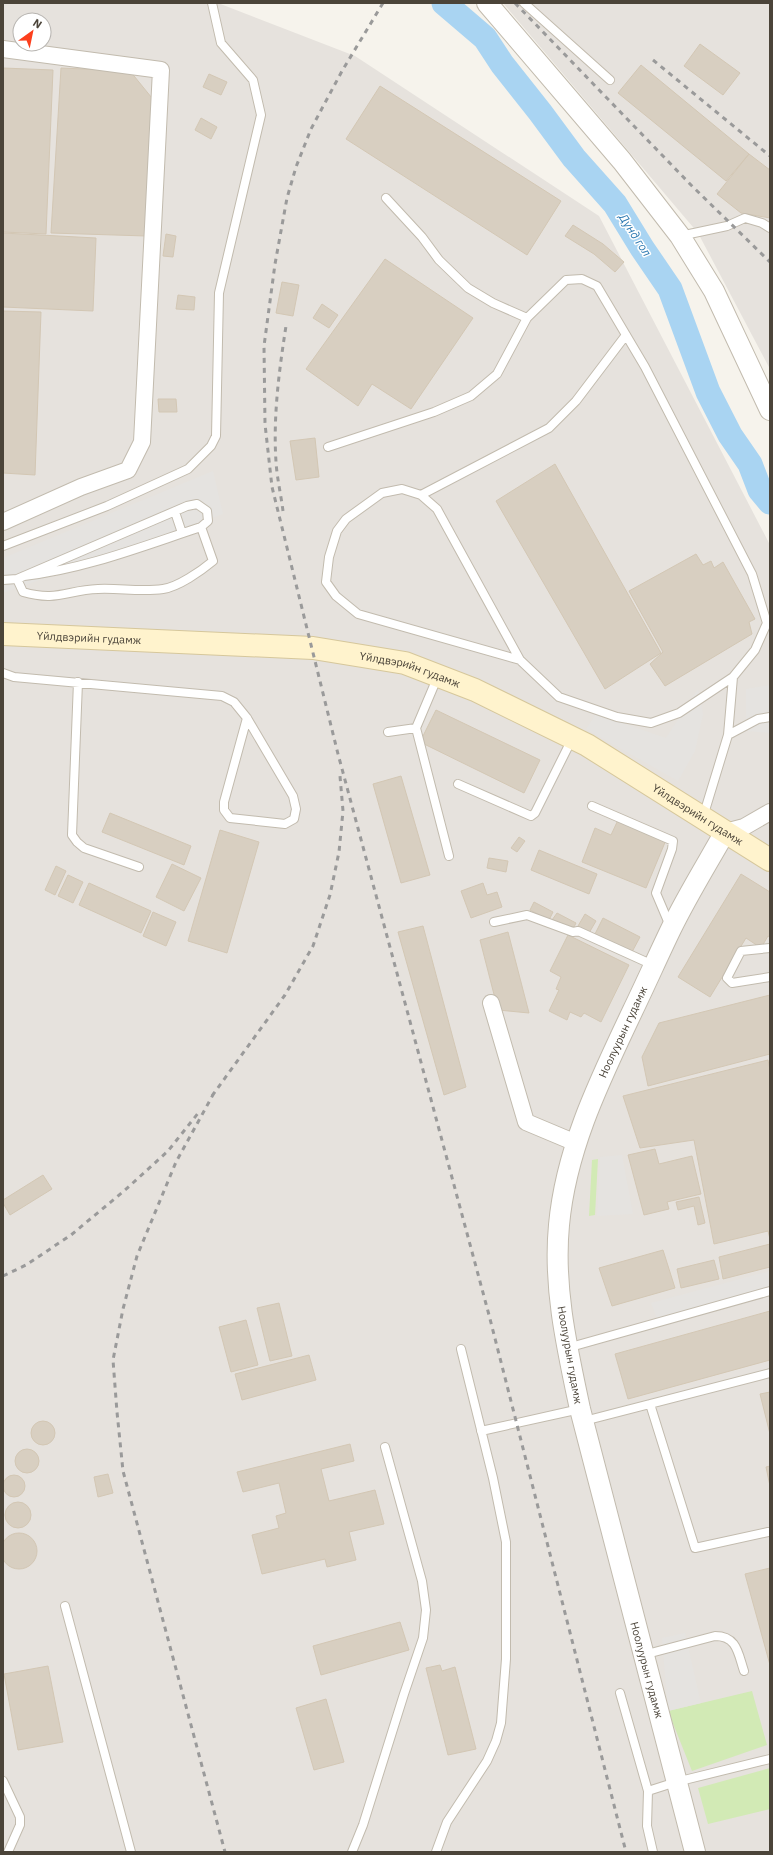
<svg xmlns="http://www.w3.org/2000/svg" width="773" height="1855" font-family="'IBM Plex Sans',sans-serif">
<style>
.industrial{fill:#e6e2dd;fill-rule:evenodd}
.green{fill:#d2eab5}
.parking{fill:#e5e3e0}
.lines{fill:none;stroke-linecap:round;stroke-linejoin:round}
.river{stroke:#a9d4f2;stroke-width:25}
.building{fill:#d8cfc1;stroke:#d3c7b4}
.service-casing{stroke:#c2bbae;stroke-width:10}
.minor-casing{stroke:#c2bbae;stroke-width:18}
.tertiary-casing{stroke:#c2bbae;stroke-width:22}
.secondary-casing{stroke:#d6c79b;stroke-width:24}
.service{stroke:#fff;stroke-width:8}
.minor{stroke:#fff;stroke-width:16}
.tertiary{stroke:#fff;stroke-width:20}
.secondary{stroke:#fff3cd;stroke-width:22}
.rail{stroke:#9a9a9a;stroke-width:3;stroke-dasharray:5 5;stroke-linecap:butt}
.labels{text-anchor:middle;stroke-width:3;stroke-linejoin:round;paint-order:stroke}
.street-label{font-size:11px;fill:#4b4439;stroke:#fff}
.water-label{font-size:12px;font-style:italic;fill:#2e7ab2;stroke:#fff}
</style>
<rect width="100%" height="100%" fill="#f6f3ec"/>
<path class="industrial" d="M3,3H218L355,56L599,216L770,545V1852H3ZM20,20H44V44H20Z
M503,3H770V369L698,233Z"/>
<path class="green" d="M598,1159L595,1215L589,1216L592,1160Z
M752,1691L767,1745L692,1771L668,1711Z
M770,1768V1809L708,1824L698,1788Z"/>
<path class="parking" d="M213,471L223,514L3,593V558Z
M770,685V733L746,731V689Z
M698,689L703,714L695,751L678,781L586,729L596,714L666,738Z
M622,1155L633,1214L597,1216L600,1157Z
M770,1271V1287L657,1319L651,1303Z
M685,1633L701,1703L668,1711L662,1638Z"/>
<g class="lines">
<path class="river" d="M444,3L485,38L502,64L540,112L574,158L615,204L642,248L670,289L708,392L730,435L750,464L760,490L770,502"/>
</g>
<path class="building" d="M700,44L740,73L723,95L684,66Z
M641,65L749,154L726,181L618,93Z
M3,68L53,70L46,234L3,232Z
M61,68L130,71L156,103L146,236L51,233Z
M209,74L227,82L221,95L203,87Z
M380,86L561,201L527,255L346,139Z
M201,118L217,127L211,139L195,130Z
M749,154L770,170V218L741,213L717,194Z
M573,225L603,244L624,262L615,272L594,254L565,236Z
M3,233L96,238L93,311L3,307Z
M166,234L176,236L173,257L163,256Z
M385,259L473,318L411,409L372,384L358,406L306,369Z
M282,282L299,285L293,316L276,313Z
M178,295L195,297L194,310L176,309Z
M322,304L338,315L329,328L313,318Z
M3,311L41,312L35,475L3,473Z
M158,399H176L177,412H159Z
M315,438L319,477L296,480L290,441Z
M555,464L661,653L605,689L496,501Z
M696,554L703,565L711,561L714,568L723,562L755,619L749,622L752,634L665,686L650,664L663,652L629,591Z
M436,710L540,760L524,793L420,742Z
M401,776L430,875L401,883L373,784Z
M110,813L191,846L184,865L102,832Z
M618,820L666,840L646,888L582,862L595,828L611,835Z
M220,830L259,842L227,953L188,941Z
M519,837L525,841L517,852L511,848Z
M539,850L597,874L589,894L531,870Z
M489,858L508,861L506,872L487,868Z
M172,864L201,878L184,911L156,897Z
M56,866L66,871L55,895L45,890Z
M741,874L770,892V937L768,936L761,948L746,938L710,997L678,977Z
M68,875L83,882L73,903L58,896Z
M89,883L151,911L141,933L79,905Z
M483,883L487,895L497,892L502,907L471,918L461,891Z
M534,902L553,912L549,920L530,910Z
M153,912L176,922L166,946L143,936Z
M557,913L576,923L572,931L552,920Z
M585,914L596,921L589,933L578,926Z
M603,918L640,937L632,952L595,934Z
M423,926L466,1087L444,1095L398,932Z
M508,932L529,1013L498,1010L480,940Z
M568,935L629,965L601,1022L584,1013L581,1017L570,1012L567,1020L549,1011L559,990L556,989L561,977L550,971Z
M770,995V1054L648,1086L642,1057L659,1023Z
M768,1060L770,1070V1239L768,1231L714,1244L694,1140L640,1148L623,1096Z
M655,1149L659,1164L692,1156L701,1194L667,1202L669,1209L644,1215L628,1155Z
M43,1175L52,1189L10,1215L3,1203V1200Z
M699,1197L705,1223L698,1225L694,1206L678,1210L676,1202Z
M770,1244V1267L723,1279L719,1257Z
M663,1250L675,1288L612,1306L599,1268Z
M714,1260L719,1279L681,1288L677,1269Z
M279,1303L292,1356L270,1361L257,1308Z
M770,1311V1360L628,1399L615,1354Z
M246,1320L258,1365L231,1372L219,1327Z
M309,1355L316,1380L242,1400L235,1374Z
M770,1392V1434L760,1394Z
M31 1433a12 12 0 1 1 24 0a12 12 0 1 1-24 0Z
M350,1444L354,1461L321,1469L329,1501L375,1490L384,1524L349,1532L356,1560L327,1567L325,1559L262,1574L252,1535L279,1528L276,1516L286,1513L279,1483L243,1492L237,1472Z
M15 1461a12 12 0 1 1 24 0a12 12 0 1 1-24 0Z
M770,1466V1486L766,1467Z
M108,1474L113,1493L98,1497L94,1477Z
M3 1486a11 11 0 1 1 22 0a11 11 0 1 1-22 0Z
M5 1515a13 13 0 1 1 26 0a13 13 0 1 1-26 0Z
M1 1551a18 18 0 1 1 36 0a18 18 0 1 1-36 0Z
M770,1568V1665L745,1574Z
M400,1622L409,1650L321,1675L313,1646Z
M440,1665L442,1671L455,1667L476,1749L448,1755L426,1668Z
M48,1666L63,1742L18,1750L4,1674Z
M326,1699L344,1762L314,1770L296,1708Z"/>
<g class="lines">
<g class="service-casing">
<path id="service" d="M524,3L610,80
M386,198L422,237L439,260L468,288L493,303L527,318
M680,236L727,226L745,218L762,223L770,228
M328,447L434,412L471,396L497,374L527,318L566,280L582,279L597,286L645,367L752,574L767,623L755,650L733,677L728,735L703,817
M421,495L549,428L576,401L626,335
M175,512L182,533
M3,546L107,506L188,469L211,446L216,436L219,293L261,115L253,80L221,43L212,3
M17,579L23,592C57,602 67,590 98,589C119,588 142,592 163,589C178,587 201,571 213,561L201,527
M3,580L17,579L187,506L197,504L207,511L208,521L201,527C143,546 85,569 24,576
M520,660L358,614L336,596L326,582L329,557L337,531L346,519L382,493L402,489L421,495L437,509L520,660L559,697L617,717L651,723L679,713L733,677
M3,673L14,677L222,696L234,702L247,718L293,796L296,809L294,819L285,824L230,818L224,810V802L247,718
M438,676L416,728L449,856
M78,682L72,835L77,842L84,848L139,867
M388,732L416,728
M728,735L758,719L770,717
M458,784L531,816L535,813L572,739
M592,806L673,841L672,849L656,893L670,926
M494,922L527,915L573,932L578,931L653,965
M770,948L741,951L727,978L732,983L770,977
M567,1348L770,1291
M650,1404L695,1548L768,1532
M584,1421L770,1373
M481,1431L580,1409
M65,1606L131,1852
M643,1655L715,1636C737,1636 738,1653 744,1671
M620,1693L648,1791L676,1782L770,1759
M3,1781L20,1817V1825L8,1852
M648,1791L647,1826L653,1852
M352,1852L363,1825L404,1694L423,1638L426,1610L422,1581L385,1447
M436,1852L447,1822L487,1761L496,1741L501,1723L506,1659V1542L493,1478L461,1349"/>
</g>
<g class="minor-casing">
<path id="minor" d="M3,49L161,70L142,442L128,470L81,487L3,522
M725,832L744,827L770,812
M491,1003L526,1122L576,1143"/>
</g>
<g class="tertiary-casing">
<g id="tertiary">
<path d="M487,3L622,161L680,236L714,291L770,410"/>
<path id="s1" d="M695,1852L580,1409C567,1348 553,1287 559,1225C566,1148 600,1080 633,1010C646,983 658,956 671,929C687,896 707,864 725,832"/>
</g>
</g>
<g class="secondary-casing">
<g id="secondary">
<path id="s2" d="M3,634L313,648L405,663L475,690L587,745L770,860"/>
</g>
</g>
<use href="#service" class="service"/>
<use href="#minor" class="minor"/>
<use href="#tertiary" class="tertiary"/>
<use href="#secondary" class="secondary"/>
<path class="rail" d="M383,3L342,71L311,129L296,167L287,198L275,264L264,346L265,424L272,487L338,754L489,1315L626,1852
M515,3L691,185L770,262
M653,60L770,156
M283,511C281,495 277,478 276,462C273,417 279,371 286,326
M214,1093L176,1162L137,1256L123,1309L113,1360L117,1412L123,1471L225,1852
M212,1096L285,995L313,946L330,895L339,852L343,811L340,776
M3,1276L26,1265L71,1235L124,1191L168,1151L199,1112"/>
</g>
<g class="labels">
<g class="street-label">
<text dy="4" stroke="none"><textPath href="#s2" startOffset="86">Yйлдвэрийн гудамж</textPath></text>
<text dy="4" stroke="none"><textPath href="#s2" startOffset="410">Yйлдвэрийн гудамж</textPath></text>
<text dy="4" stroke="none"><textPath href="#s2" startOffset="734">Yйлдвэрийн гудамж</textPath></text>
<text dy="4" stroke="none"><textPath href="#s1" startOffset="848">Ноолуурын гудамж</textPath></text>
<text transform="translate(570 1355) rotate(80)" y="4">Ноолуурын гудамж</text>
<text transform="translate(647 1670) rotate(75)" y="4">Ноолуурын гудамж</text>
</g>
<g class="water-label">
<text transform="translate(635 235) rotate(57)" y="4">Дунд гол</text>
</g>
</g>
<rect width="773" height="1855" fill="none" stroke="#4b4439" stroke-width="8"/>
<g transform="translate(32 32) rotate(33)"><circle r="19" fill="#ffffff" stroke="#b7b4b0"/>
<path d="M0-3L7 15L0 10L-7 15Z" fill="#fc3f1d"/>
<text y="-6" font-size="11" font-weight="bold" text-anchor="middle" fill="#4b4439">N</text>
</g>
</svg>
